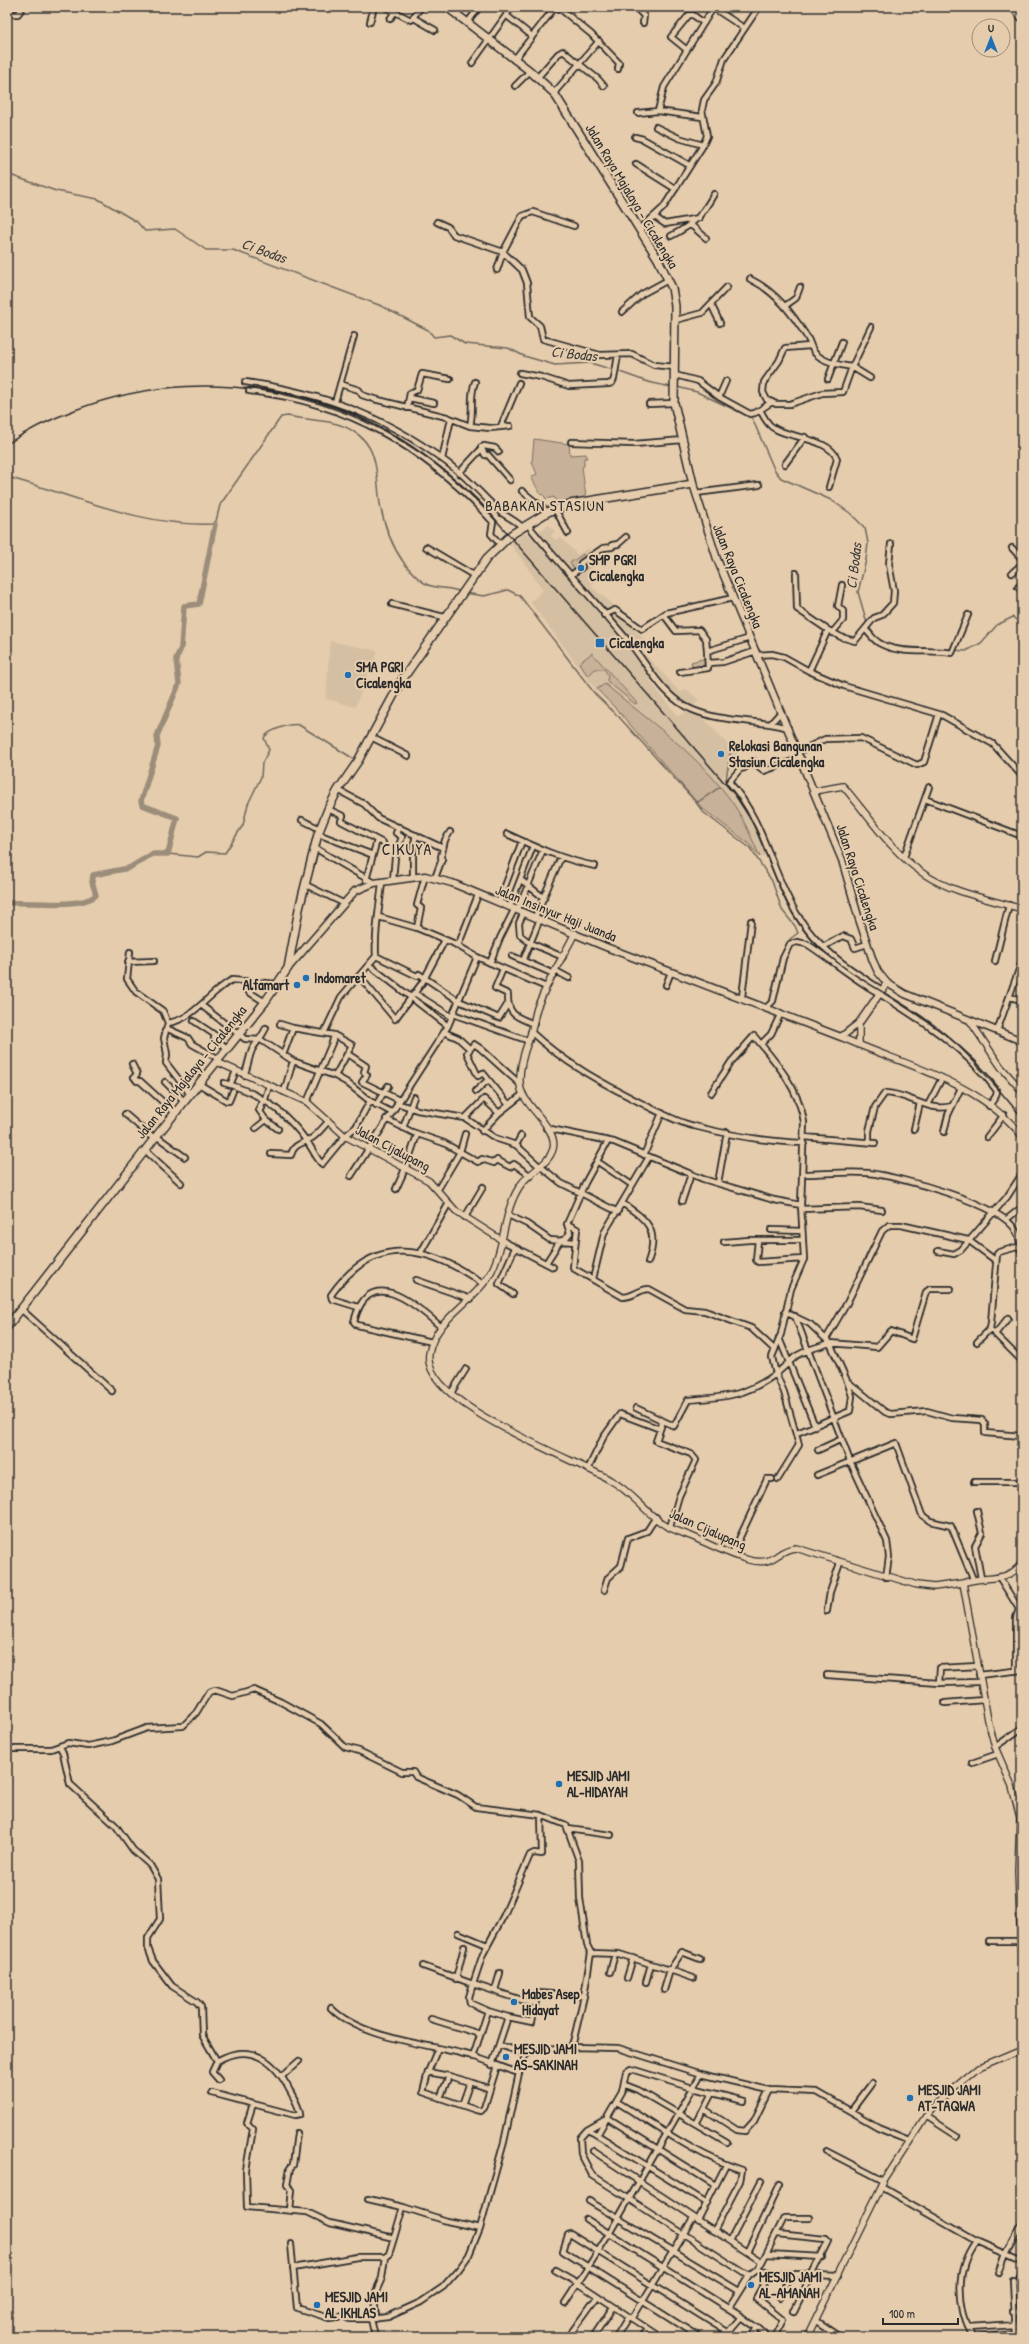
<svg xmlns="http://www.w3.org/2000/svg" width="1029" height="2344" font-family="'Patrick Hand',sans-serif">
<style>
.built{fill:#d5bfa2}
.green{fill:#c7b198;stroke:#796e62}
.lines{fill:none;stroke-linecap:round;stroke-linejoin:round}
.stream{stroke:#6e665a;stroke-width:1.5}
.canal{stroke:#9b8d7a;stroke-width:5.5}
.minor-casing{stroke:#2b2b2b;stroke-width:8}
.tertiary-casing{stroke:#2b2b2b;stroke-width:8}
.secondary-casing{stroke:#2b2b2b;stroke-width:9}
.primary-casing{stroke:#2b2b2b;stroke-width:10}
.trunk-casing{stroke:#2b2b2b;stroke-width:11}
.minor{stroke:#e5ccad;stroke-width:4.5}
.tertiary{stroke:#e5ccad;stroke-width:5.5}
.secondary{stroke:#e5ccad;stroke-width:6}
.primary{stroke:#e5ccad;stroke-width:7}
.trunk{stroke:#e5ccad;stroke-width:8}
.rail{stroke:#2b2b2b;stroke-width:1.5}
.poi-dot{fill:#1f6fb2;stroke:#e5ccad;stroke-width:1.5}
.labels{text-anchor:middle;stroke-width:4;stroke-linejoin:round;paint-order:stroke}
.street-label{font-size:14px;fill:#2b2b2b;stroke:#e5ccad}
.poi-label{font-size:14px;font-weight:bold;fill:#2b2b2b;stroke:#e5ccad;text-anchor:start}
.water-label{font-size:15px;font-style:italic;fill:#413f3b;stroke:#e5ccad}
.neighbourhood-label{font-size:15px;letter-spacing:1px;fill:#2b2b2b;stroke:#e5ccad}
.quarter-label{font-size:16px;letter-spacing:1px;fill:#2b2b2b;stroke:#e5ccad}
</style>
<rect width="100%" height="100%" fill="#e5ccad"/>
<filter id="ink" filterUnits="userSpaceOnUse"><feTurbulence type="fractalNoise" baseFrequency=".025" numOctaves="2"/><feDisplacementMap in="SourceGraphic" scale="8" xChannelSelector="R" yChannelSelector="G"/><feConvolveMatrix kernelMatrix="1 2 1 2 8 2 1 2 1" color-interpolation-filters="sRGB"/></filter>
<g filter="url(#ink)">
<path class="built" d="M549,525L555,531L551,536L556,540L560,537L578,555L588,548L599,564L586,572L596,581L591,586L613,604V609L648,643L641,650L680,692L686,689L699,700L692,708L670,691L653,670L640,650L581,582L584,580L581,582L538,532Z
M525,533L531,535L587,598L650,673V681L678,716L687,711L704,719L741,758L723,777L745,806L769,855L759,858L747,844L703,810L620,714L596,690L530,602L543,590L511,544Z
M330,641L378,651L355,707L326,699Z"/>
<path class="green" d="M534,439L569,444L570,455L586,454L587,458H584V466L582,467L586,498L557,503L554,497L546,499L543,494L541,495L531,477L537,474L532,462Z
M583,554L588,560L575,570L570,563Z
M592,653L637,703L635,704L607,681L608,675L604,669H595L588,676L579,663Z
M706,658L708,666L693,670L691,662Z
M605,684C650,722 701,756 734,805C745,821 752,839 760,857L748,843L703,809L694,799L620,713L597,689Z"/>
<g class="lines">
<path class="stream" d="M7,174L56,191L98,199L137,222L145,231L175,229L206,250H233L379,305L428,330L434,337L450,335L465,344L508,348L524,356L555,365L590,363L614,370
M617,371L648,382L671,387
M677,387L697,392L752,418L774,469L781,478L831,500L850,513L865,528L868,543L866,560L858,592L867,623
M7,477C74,495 141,527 212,524L216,521L220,505L281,417L288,416C309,421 335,419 353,431C380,447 376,477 380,504C384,525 392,546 404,563C410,570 417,579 426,584C435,589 450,587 461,592
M465,593L484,596L508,590L520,596L595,694L619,717L694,800L698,802L720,787
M869,627L878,640
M893,646L966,651L981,643L997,625L1013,617L1021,625L1022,629
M1022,657V663
M726,780L731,748
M695,801L703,812L750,848L772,881L782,910L795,926L798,933L790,939L788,943
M168,854L198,857L206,852L225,853L243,825L248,804L261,777L262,763L269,750L264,738C268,730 291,723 299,725L354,759"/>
<path class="canal" d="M7,903C28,901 82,909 96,895L92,882L93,875L129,868L152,854H168L177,818L142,805L141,801L158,746L157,736L179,684L176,659L181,648L184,606L199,604L215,524"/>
<g class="minor-casing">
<path id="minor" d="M385,7L411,20L421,7
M558,7L591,34L619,63L618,69
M635,7L644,16L643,23
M712,7L744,28
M7,14H18L23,7
M506,15L532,36
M414,18L435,30
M390,19L398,7
M370,22L374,7
M467,23L477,10L474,7
M687,50L671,37L689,15H693L704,23
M514,60L555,7
M472,63L512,7
M537,78L558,54L563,51L598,79L604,86
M515,86L530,71
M554,93L599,41
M658,111L664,87L713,8
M638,113L658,111L702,117
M656,127L679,138L703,145
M635,137L643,139L689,165
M636,164L674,188
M655,217L665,224L699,218
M437,222L448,227L454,235L503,252L522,270L527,283L530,317L540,326L543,339L600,355L632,354L654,365L675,367
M691,225L706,238
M639,230L663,208L702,147L707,136L702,110L704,100L716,83L724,59L759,7
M671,236C694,224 701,217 714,194
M497,270L503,252L522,216L533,212L574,226
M750,279C775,291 792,313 807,337C811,343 811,351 817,355C827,363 840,365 852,367L871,327
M711,304L720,323
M785,306L796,298L800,287
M622,312L642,294L668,280
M676,320L702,313L727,287
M810,346L785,348L779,361L764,382L763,392L767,400L776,404H790L822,393L843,392L852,367L870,378
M520,373L541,377L569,386L608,384L612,383L614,379L618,355
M675,375L698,381L719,397L750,414L755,413L772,402
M828,379L842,342
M245,382C326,393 395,420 459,472C473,484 485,498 498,510C506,517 516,520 523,528
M340,384L359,390L362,395L374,399L447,417L470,426L490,428L510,426
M249,391C349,402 426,448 493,522L491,534L500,544
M719,397L726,381
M409,398L434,403
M335,402L354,336
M649,404L674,403
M407,408L410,393L417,390L422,374L450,379
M760,410C763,415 766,422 771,426C784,438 830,437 837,459L829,487
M470,426C474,410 469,397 475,382
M501,426L519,383
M571,442L634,444L683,440
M481,447L485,455H488L510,480
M442,459L451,419
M785,464L805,437
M459,473L484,446L495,448L499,452
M522,491L548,512
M696,493L759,485
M555,509L568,533
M528,525C560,565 596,602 629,642C648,665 663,698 693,710C724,723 757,719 788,728
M426,547L473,575
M1012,548L1022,559
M796,573L797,609L828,630L841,637L855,641L874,618L882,615L893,603L894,591L889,564L891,544
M1012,573L1022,564
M571,575L582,567L581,563L603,548L612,547V545L618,544L626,537
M1018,587L1022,591
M392,604L444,617
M604,615L615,610L642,629L666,613L733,598
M664,615L676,631L699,630L706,639L707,651
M865,629C870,634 874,641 881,644C902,655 929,649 952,653L968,615
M832,633L843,620V611L838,606L842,585
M757,655L772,654L784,657L809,671L844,686L942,715L993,744L1022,776
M709,663L723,662L756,651
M809,671L828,630
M680,672L708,668L707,651L750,638
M771,723L781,712
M371,737L408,756
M798,752L825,739L861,738L917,765L924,762L939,714
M801,758L764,771L753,761L744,768L740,769L729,782C765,821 771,873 798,916C818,949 851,970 882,990
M338,790L364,804L378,818L443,848
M925,799L1022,836
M328,809L343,816L341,821L383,843
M302,820L320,829
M318,834L373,855
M507,834C535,847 564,860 595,866
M315,848L374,883
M904,857L929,787
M413,877V848L416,835
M435,878L442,859L441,857L445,840L450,832
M366,880L377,840
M393,880L395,857L402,837L396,833L399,827
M521,880L544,898
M306,885L343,903
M499,902L522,841
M510,906L533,846
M518,909L543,850
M524,912L519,923L520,935L530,943L563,957
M379,917L417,928L453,943L477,957L546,987
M535,917L561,857
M417,928L421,908L417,905L425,876
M458,946L478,895
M823,947L843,936L851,939L855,948L867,944
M130,952L127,979L136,992L163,1011L168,1023L164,1038L167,1054L166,1063L190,1094
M376,956L417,976L419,974L459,1001L499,1018L507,1005
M512,956L554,974
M523,961L540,919
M995,961L1009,905
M128,962L154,961
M490,963L500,938L515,908
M369,965L448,1026
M503,969L495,988L508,994C507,1015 517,1017 534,1024
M556,971L569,978
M359,976L395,1019L422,983L445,940
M666,985L671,972
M249,992L265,1002
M416,994L452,1017
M742,997L751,921
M1009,997L1022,1000
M201,1005L245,1039L261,1040L293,1061L335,1076L346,1082L370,1101L391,1112
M767,1007L773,1001L783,958L790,944L797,942L807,944C827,957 846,973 867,986C913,1015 964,1045 997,1091L996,1096L989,1106
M453,1014L529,1041
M194,1021L215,1035L214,1038L227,1048
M168,1023C195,1019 209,992 232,980L277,984
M280,1024L293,1028L283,1055
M293,1028L334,1035L352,1045L335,1076
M165,1031L168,1029L188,1038L192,1044L219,1059
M997,1031L1022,961
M444,1032L458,1038L470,1049L474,1044L480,1048L520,1084
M531,1032C564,1063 604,1084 643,1104C659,1112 676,1122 694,1126C729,1135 768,1142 804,1143
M324,1033L341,997L376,956C374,930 380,907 382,882
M761,1044L771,1034L781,1013
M470,1049L467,1053L478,1076L483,1073L509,1105
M348,1054L366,1066L364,1072L367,1075L362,1082L399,1100
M132,1064L137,1074L134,1077L137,1081H140L175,1113
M244,1075C249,1065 248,1059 252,1050C255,1044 262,1037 266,1028
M165,1082L184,1101
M224,1083C258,1092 284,1110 305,1139C312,1147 315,1157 322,1164L345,1136L356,1127L370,1101
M231,1083L236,1071
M199,1084L227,1101H229L233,1091
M269,1086L265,1099L260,1106L262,1108L259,1110L266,1120L278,1129
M476,1091L488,1080
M284,1092L293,1061
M307,1102L332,1043L334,1035
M397,1103L417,1110L465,1118L484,1099L499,1113L523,1094
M376,1105L388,1086
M928,1105L942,1078
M125,1114L154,1139
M465,1118L495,1138L516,1145L539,1166
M386,1119L412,1132L444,1143L478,1162L482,1159L494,1163L497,1160L510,1167L514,1164L531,1176
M256,1128L266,1120
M403,1128L414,1097
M546,1128L614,1142L703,1179L774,1200L801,1205
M914,1129L920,1103
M482,1131L499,1113
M944,1132L948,1115L961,1088
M156,1136L185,1157
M804,1137L875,1143
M987,1137L1004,1115
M869,1142V1131L875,1107L885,1093C908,1093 928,1113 952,1106
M516,1145L521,1136
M145,1150L181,1183
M271,1154L291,1155C294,1143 303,1144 312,1138C318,1134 323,1127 328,1122
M644,1155L662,1113
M598,1162L632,1185
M540,1166L561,1183L618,1212
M803,1174C824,1174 847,1171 868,1173C897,1176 1003,1204 1016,1231C1020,1238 1021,1247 1022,1255
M351,1176L448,1026L477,957
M718,1183L727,1132
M396,1189L406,1167L417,1135
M438,1189L460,1152L465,1134
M682,1201L691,1174
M622,1203C647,1220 660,1229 648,1262
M801,1209L859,1207L882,1210
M508,1215L527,1224L550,1240L575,1242
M465,1217L483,1187
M1007,1219L1022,1207
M567,1224L577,1229L573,1268L623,1297C634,1297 639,1289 649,1289L685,1309L705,1311L751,1328L775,1350
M771,1230L802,1231
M758,1240L756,1260L758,1262L804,1259
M503,1241L553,1267
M724,1242L749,1240H803
M938,1251L954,1254L961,1250L1007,1197L1022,1174
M421,1252L449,1203
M546,1263L560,1241L565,1239L570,1233L567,1224L585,1183L608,1141
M593,1279L604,1233L649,1157
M416,1280L471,1299
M513,1294L499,1284L515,1248
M358,1307L332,1299L331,1295C374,1233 429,1245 483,1284
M21,1309L112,1391
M785,1312L810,1324L830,1343L847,1381L885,1412L891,1414L927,1411L952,1418L982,1420L985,1424V1433L1022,1436
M990,1329L1022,1361
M995,1334L1008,1318
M779,1338L815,1426
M826,1339L847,1303L882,1231L889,1225H901L968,1240L995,1260
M432,1342L357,1325L354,1322C368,1264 413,1302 440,1326
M977,1342L990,1329L991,1322L997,1254L999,1252L1021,1246
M451,1393L466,1369
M636,1408L674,1426L688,1400C724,1397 744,1397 776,1374L772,1357L781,1334L791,1289L804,1259L801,1205L804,1122C799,1088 775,1061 754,1036L731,1062L711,1093
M663,1421L656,1441L691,1454L696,1460L679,1496L670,1527
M797,1433L850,1411L852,1396L847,1381
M818,1450L842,1439
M588,1469L603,1438L620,1414L660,1429
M817,1475L896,1443L922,1515L930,1521L951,1526L973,1579
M778,1479L799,1445L784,1392L776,1374L796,1356L808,1350L795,1316
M974,1482H1022
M977,1511L982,1533L975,1546L981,1578
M732,1554L767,1479H772
M886,1577L889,1557L887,1541L850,1461L808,1350L830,1343L877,1347L891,1331L912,1339L926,1292L930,1289H951
M999,1577L1019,1609L1016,1618V1670
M604,1590L608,1578L621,1566L628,1538L647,1531L656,1517
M827,1611L830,1592L840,1563
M827,1675L939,1683L940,1668L978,1666
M979,1675L1022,1670
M939,1683L980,1682
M945,1703L984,1700
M60,1747L63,1753L70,1784L116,1826L133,1850L150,1865L158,1879L160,1919L148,1938V1948L153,1961L172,1986L197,2002L201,2007L202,2035L217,2061C250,2041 275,2061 290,2091C294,2098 299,2106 300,2114L295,2115L212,2093
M995,1747L1022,1728
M7,1749H51L68,1743L88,1746L112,1741L147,1728L183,1726L196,1713L209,1692L215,1690L233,1696L254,1690L281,1702L321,1724L345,1747L359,1751L402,1772H413L416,1777L458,1795L476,1807L541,1815L542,1854L534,1853L530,1855L504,1915L483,1954L473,1984L531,2003L537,1993L584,1996L591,1953L587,1945L580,1898L579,1861L566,1825L541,1815
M972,1763L998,1754
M568,1829L611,1835
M458,1933L487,1945
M989,1941H1020
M591,1953L619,1954L670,1970L664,1990
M423,1966L473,1984L469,1997L470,2003L488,2011L473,2057
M610,1972L615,1954
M627,1978L633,1958
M693,1978L670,1970L682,1952L700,1959
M456,1979L464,1947
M646,1982L651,1964
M495,1990L500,1973
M331,2008C361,2039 431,2044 472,2056C488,2061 503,2068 519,2073
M488,2011L508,2017L492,2065
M508,2017L532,2022L537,1995
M431,2019L480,2034
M499,2045L527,2054
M572,2047L584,1996
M438,2048L428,2072L423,2092L476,2110L481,2111L484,2108L497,2066
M217,2061L212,2072L219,2080
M428,2072L449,2076L440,2098
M282,2076L299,2061
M449,2076L470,2082L462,2105
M470,2082L490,2089
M625,2085L638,2090L727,2142
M617,2102C657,2126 697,2156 742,2170L740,2181L714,2231
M253,2104L247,2123L253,2129L246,2170L247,2207L307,2212L330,2223L394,2238L403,2207L447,2221L480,2228
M704,2109L737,2130L745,2131L754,2121L769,2090
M851,2111L872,2083
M926,2116L957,2136
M696,2124L712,2093
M587,2130L608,2118L715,2185
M597,2135L622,2092L626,2072L631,2069L693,2088L744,2101
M593,2151L762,2262L757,2270L749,2276L729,2308
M826,2151L884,2181
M881,2187L976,2241L1006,2254L1022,2225
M368,2199L403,2207
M589,2201L739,2291
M707,2203L594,2133L587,2130L580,2138L581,2154L592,2175L749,2276
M290,2210L292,2190L287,2185L290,2168L293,2165L297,2133
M586,2219L742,2317L757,2328L751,2337
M698,2220L726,2165
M777,2234L826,2239L828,2241L794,2311
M730,2241L761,2181
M291,2244L297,2308L329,2318L344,2316L349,2319H371L388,2317L421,2302L443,2287L459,2269L469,2255L480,2228L504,2142L519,2073L525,2056L528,2053L534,2050L572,2047L618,2048L701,2074
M747,2252L779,2185
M767,2254L822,2257
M762,2262L784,2218H809
M293,2268L357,2257H385L389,2254L394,2238
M555,2270L578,2283L565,2303
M757,2270L770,2273L838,2276
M1022,2272L1018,2282H1022
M770,2273L756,2298L783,2320L774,2337
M999,2273L1006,2254L1022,2261
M780,2298L790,2274
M1013,2311H1022
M371,2319L375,2337
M376,2319L374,2296L382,2278L385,2257
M632,2319L693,2218
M816,2321L840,2337
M968,2327L1016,2324
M757,2328L767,2337
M1016,2333L1022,2332
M568,2337L597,2297
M593,2337L613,2307
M616,2337L628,2317
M641,2337L647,2329
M660,2337L578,2283L609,2234L701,2074L769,2090L817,2092L878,2127L910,2140
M699,2337L563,2251L568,2235L570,2234L729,2333
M725,2337L742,2317
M972,2337C958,2305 954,2271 976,2241
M977,2337L1016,2333L1013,2281"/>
</g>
<g class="tertiary-casing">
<path id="tertiary" d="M814,791L843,786C869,816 891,852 924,874C950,892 992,900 1022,909
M575,933C563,957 547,982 537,1008C534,1018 533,1029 529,1039C524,1052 519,1070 520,1084C521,1106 559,1127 553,1149C549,1164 531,1171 522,1183C501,1211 507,1249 487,1279C469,1305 434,1321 429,1354C421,1404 575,1459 610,1480C631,1491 644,1511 663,1524C672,1530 684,1533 693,1537C711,1545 730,1555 749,1560C776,1567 776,1549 796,1548L917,1585L934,1587L963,1583L988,1720L995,1747L1012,1786L1020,1818L1018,1871L1022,1979
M970,1021L1001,1067L1022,1091
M841,1037C902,1065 978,1080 1022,1136
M859,1045V1023
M217,1062L307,1102L345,1136L429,1181L456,1211L503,1241
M963,1583C983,1575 1010,1584 1022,1562
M807,2337L884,2181L926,2116L942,2098L979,2067L1022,2049"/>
</g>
<g class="secondary-casing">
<path id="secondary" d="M693,484L717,559L842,860L858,916L873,961L878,972L887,983L905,994L1022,1041
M288,968L355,891L374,883L425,876L452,883L606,947L841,1037L859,1023L887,983"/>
</g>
<g class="primary-casing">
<path id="primary" d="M7,1327L154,1139L265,1002L288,968L299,909L318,834L328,809L338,790L358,761L402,680L487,558L512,534L548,512L570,504L693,484L674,403L675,306L672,288L658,259L554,93L530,71L447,7"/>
</g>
<g class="trunk-casing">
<path id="trunk" d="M1014,7L1022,17"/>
</g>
<use href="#minor" class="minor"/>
<use href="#tertiary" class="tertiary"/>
<use href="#secondary" class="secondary"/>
<use href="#primary" class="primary"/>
<use href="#trunk" class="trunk"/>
<path class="rail" d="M7,444C28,430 51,419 75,410C220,354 385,399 489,512L735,795C743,807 751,819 757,831C774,870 783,909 813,941C846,975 889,993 927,1020C964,1045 993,1084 1022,1117"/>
</g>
</g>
<g class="poi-dot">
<circle cx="581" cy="568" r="4"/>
<rect x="595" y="638" width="10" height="10" rx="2"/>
<circle cx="348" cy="675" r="4"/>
<circle cx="721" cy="754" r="4"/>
<circle cx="306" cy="978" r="4"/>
<circle cx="297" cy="985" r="4"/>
<circle cx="559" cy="1784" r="4"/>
<circle cx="514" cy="2002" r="4"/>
<circle cx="506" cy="2057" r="4"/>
<circle cx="910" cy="2098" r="4"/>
<circle cx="751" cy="2285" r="4"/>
<circle cx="317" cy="2305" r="4"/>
</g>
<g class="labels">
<g class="street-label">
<text transform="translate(632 196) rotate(59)" y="5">Jalan Raya Majalaya - Cicalengka</text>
<text transform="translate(738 576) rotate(68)" y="5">Jalan Raya Cicalengka</text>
<text transform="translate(858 877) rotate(72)" y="5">Jalan Raya Cicalengka</text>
<text transform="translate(556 913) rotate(22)" y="5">Jalan Insinyur Haji Juanda</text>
<text transform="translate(191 1072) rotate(-51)" y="5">Jalan Raya Majalaya - Cicalengka</text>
<text transform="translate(393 1148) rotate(28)" y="5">Jalan Cijalupang</text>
<text transform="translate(708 1529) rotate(24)" y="5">Jalan Cijalupang</text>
</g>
<g class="poi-label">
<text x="589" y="565">SMP PGRI<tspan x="589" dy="16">Cicalengka</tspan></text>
<text x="609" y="648">Cicalengka</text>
<text x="356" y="672">SMA PGRI<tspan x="356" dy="16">Cicalengka</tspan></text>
<text x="729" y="751">Relokasi Bangunan<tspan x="729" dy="16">Stasiun Cicalengka</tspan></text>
<text x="314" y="983">Indomaret</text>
<text x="289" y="990" text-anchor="end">Alfamart</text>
<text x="567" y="1781">MESJID JAMI<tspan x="567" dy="16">AL-HIDAYAH</tspan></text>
<text x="522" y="1999">Mabes Asep<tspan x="522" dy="16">Hidayat</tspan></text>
<text x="514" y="2054">MESJID JAMI<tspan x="514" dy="16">AS-SAKINAH</tspan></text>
<text x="918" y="2095">MESJID JAMI<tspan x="918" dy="16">AT-TAQWA</tspan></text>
<text x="759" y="2282">MESJID JAMI<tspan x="759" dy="16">AL-AMANAH</tspan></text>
<text x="325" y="2302">MESJID JAMI<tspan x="325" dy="16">AL IKHLAS</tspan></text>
</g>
<g class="water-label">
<text transform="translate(264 251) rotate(20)" y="5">Ci Bodas</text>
<text transform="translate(574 354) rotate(6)" y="5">Ci Bodas</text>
<text transform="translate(854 566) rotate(-83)" y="5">Ci Bodas</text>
</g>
<g class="neighbourhood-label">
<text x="545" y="511">BABAKAN STASIUN</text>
</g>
<g class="quarter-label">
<text x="407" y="855">CIKUYA</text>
</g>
</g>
<rect width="1029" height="2344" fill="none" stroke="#e5ccad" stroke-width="24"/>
<rect x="12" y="12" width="1005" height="2320" fill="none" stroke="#2b2b2b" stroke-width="1.5" filter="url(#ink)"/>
<g transform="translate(991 38)"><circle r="19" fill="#e5ccad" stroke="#9b8c79"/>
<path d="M0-3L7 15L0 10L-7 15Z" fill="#1f6fb2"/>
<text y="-6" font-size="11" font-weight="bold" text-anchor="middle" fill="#2b2b2b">U</text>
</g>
<path d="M883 2318v6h75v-6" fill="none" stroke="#2b2b2b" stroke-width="2"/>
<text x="889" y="2318" font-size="12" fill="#2b2b2b" stroke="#e5ccad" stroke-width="3" paint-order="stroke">100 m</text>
</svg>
